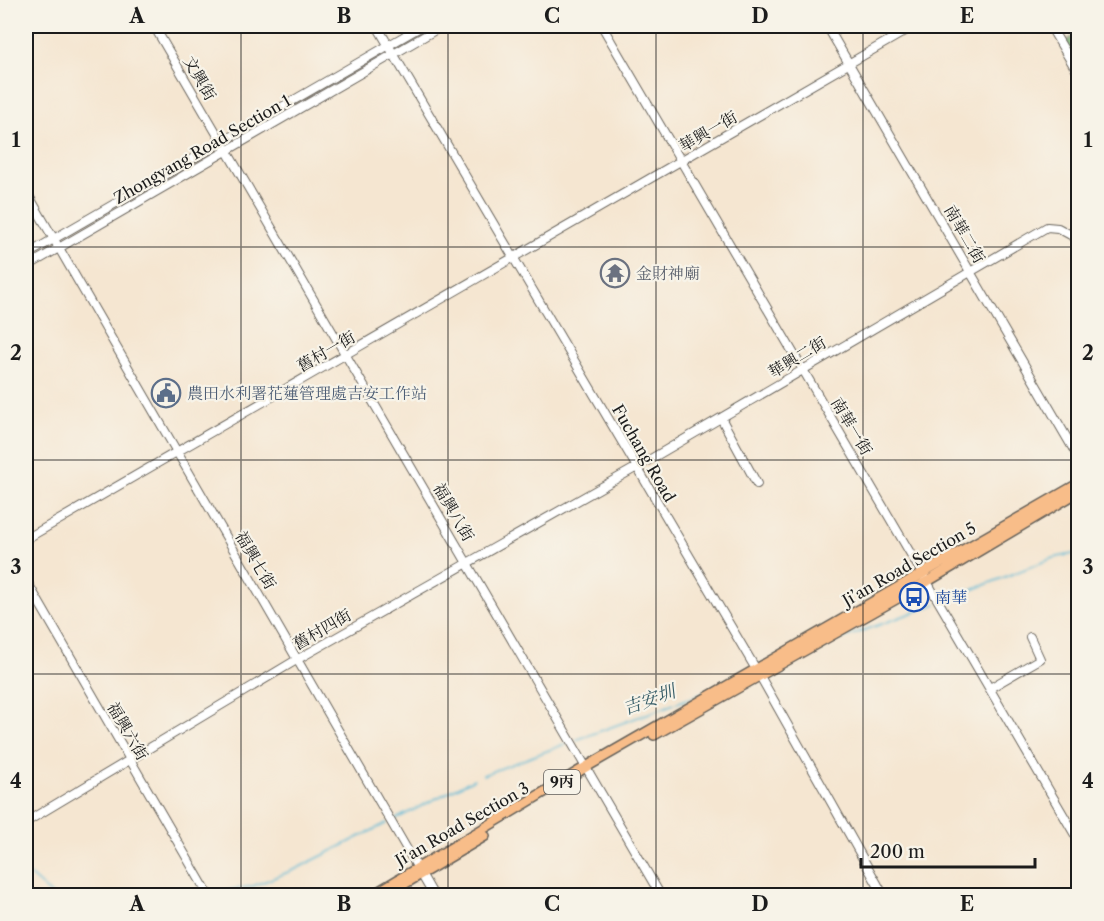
<svg xmlns="http://www.w3.org/2000/svg" width="1104" height="921" font-family="'Libre Caslon Text','Noto Serif TC',serif">
<style>
.forest{fill:#71ac6c;stroke:#466444;stroke-width:1.5}
.lines{fill:none;stroke-linecap:round;stroke-linejoin:round}
.stream{stroke:#58b9d6;stroke-width:1.5}
.minor-casing{stroke:#68635b;stroke-width:10}
.major-casing{stroke:#68635b;stroke-width:12}
.minor{stroke:#fff;stroke-width:8}
.major{stroke:#f8bd89;stroke-width:9}
.grid{fill:none;stroke:#1c1c1c;stroke-width:1.5;stroke-opacity:0.55}
.labels{text-anchor:middle;stroke-width:4.5;stroke-linejoin:round;paint-order:stroke}
.shield{fill:#f7f3e8;stroke:#5e5c59;stroke-width:1.5}
.shield-label{font-size:15px;font-weight:bold;fill:#1c1c1c}
.street-label{font-size:16px;fill:#1c1c1c;stroke:#f7f3e8}
.worship-label{font-size:16px;fill:#5b616d;stroke:#f7f3e8;text-anchor:start}
.service-label{font-size:16px;fill:#4e5e75;stroke:#f7f3e8;text-anchor:start}
.transit-label{font-size:16px;fill:#164399;stroke:#f7f3e8;text-anchor:start}
.water-label{font-size:18px;font-style:italic;fill:#345b66;stroke:#f7f3e8}
.neatline{fill:none;stroke:#1c1c1c;stroke-width:2}
.grid-label{font-size:20px;text-anchor:middle;font-weight:bold;fill:#1c1c1c}
</style>
<rect width="100%" height="100%" fill="#f7f3e8"/>
<filter id="ink" filterUnits="userSpaceOnUse"><feTurbulence type="fractalNoise" baseFrequency=".0167" numOctaves="2"/><feDisplacementMap in="SourceGraphic" scale="12" xChannelSelector="R" yChannelSelector="G"/><feConvolveMatrix kernelMatrix="1 2 1 2 8 2 1 2 1" color-interpolation-filters="sRGB"/></filter>
<filter id="wash" filterUnits="userSpaceOnUse"><feTurbulence type="fractalNoise" baseFrequency=".008" numOctaves="4" result="noise"/><feDisplacementMap in="SourceGraphic" scale="24" xChannelSelector="R" yChannelSelector="G"/><feGaussianBlur stdDeviation="1.35" result="paint"/><feColorMatrix in="noise" values="0 0 0 0 0 0 0 0 0 0 0 0 0 0 0 0 0 1.4 0 .05"/><feComposite in="paint" operator="in"/></filter>
<g filter="url(#wash)">
<rect width="100%" height="100%" fill="#f5e6d1"/>
<path class="forest" d="M1078,33V66L1064,43Z"/>
<g class="lines">
<path class="stream" d="M944,601L1053,558L1078,553
M838,640L936,604
M576,740L712,690
M483,775L568,743
M394,820L474,779
M26,872L53,896
M212,893L253,886L296,869L387,823
M197,896L204,895"/>
</g>
</g>
<g filter="url(#ink)">
<g class="lines">
<g class="minor-casing">
<path id="minor" d="M154,26L661,896
M377,26L760,676L884,896
M602,26L1078,840
M827,26L1078,457
M1050,26L1078,73
M26,191L434,896
M26,255L422,26
M26,267L442,26
M721,418L757,484
M26,539L914,26
M26,580L209,896
M990,688L1040,659L1030,637
M26,822L298,659L637,467L1047,227L1058,228L1078,239"/>
</g>
<g class="major-casing">
<path id="major" d="M654,735L928,581L1078,492
M371,896L586,767L1078,484
M384,896L485,836"/>
</g>
<use href="#minor" class="minor"/>
<use href="#major" class="major"/>
</g>
</g>
<path class="grid" d="M241,26V896M448,26V896M656,26V896M863,26V896M26,247H1078M26,460H1078M26,674H1078"/>
<defs>
<g id="temple-ring" transform="scale(1.5)"><circle r="9.5" fill="#f7f3e8" stroke="#6b7280" stroke-width="1.5"/><path d="M0-6L5-2H3V0L6.5 2.5H4V6H1.5V3h-3V6H-4V2.5H-6.5L-3 0V-2H-5Z" fill="#6b7280"/></g>
<g id="civic-ring" transform="scale(1.5)"><circle r="9.5" fill="#f7f3e8" stroke="#5c6f8a" stroke-width="1.5"/><path d="M-.6-6.5H3V-4.5H.6V-3L4-1V1h2V6H-6V1h2V-1L-.6-3ZM-1.2 2.5V6h2.4V2.5Z" fill="#5c6f8a"/></g>
<g id="bus-ring" transform="scale(1.5)"><circle r="9.5" fill="#f7f3e8" stroke="#1a4fb4" stroke-width="1.5"/><path d="M-5-6H5V4H4V6H2V4H-2V6H-4V4H-5ZM-3.5-4V0h7V-4ZM-3.5 1.2v1.5H-2V1.2ZM2 1.2v1.5H3.5V1.2Z" fill="#1a4fb4"/></g>
</defs>
<g fill-rule="evenodd">
<use href="#temple-ring" x="615" y="273"/>
<use href="#civic-ring" x="166" y="393"/>
<use href="#bus-ring" x="914" y="597"/>
</g>
<g class="labels">
<rect class="shield" x="544" y="770" width="36" height="24" rx="4.5"/>
<g class="shield-label">
<text x="562" y="787">9丙</text>
</g>
<g class="street-label">
<text transform="translate(200 78) rotate(60)" y="6">文興街</text>
<text transform="translate(708 131) rotate(-30)" y="6">華興一街</text>
<text transform="translate(202 149) rotate(-30)" y="6">Zhongyang Road Section 1</text>
<text transform="translate(965 234) rotate(60)" y="6">南華二街</text>
<text transform="translate(326 351) rotate(-30)" y="6">舊村一街</text>
<text transform="translate(797 357) rotate(-31)" y="6">華興二街</text>
<text transform="translate(852 426) rotate(59)" y="6">南華一街</text>
<text transform="translate(644 453) rotate(60)" y="6">Fuchang Road</text>
<text transform="translate(454 512) rotate(60)" y="6">福興八街</text>
<text transform="translate(256 560) rotate(60)" y="6">福興七街</text>
<text transform="translate(909 564) rotate(-30)" y="6">Ji’an Road Section 5</text>
<text transform="translate(322 629) rotate(-30)" y="6">舊村四街</text>
<text transform="translate(128 731) rotate(60)" y="6">福興六街</text>
<text transform="translate(462 824) rotate(-30)" y="6">Ji’an Road Section 3</text>
</g>
<g class="worship-label">
<text x="636" y="279">金財神廟</text>
</g>
<g class="service-label">
<text x="187" y="399">農田水利署花蓮管理處吉安工作站</text>
</g>
<g class="transit-label">
<text x="935" y="603">南華</text>
</g>
<g class="water-label">
<text transform="translate(649 700) rotate(-20)" y="6">吉安圳</text>
</g>
</g>
<rect width="1104" height="921" fill="none" stroke="#f7f3e8" stroke-width="66"/>
<path d="M861 858v9h174v-9" fill="none" stroke="#1c1c1c" stroke-width="3"/>
<text x="870" y="858" font-size="18" fill="#1c1c1c" stroke="#f7f3e8" stroke-width="4.5" paint-order="stroke">200 m</text>
<rect x="33" y="33" width="1038" height="855" class="neatline"/>
<g class="grid-label">
<text x="137" y="23">A</text>
<text x="344" y="23">B</text>
<text x="552" y="23">C</text>
<text x="760" y="23">D</text>
<text x="967" y="23">E</text>
<text x="16" y="147">1</text>
<text x="1088" y="147">1</text>
<text x="16" y="360">2</text>
<text x="1088" y="360">2</text>
<text x="16" y="574">3</text>
<text x="1088" y="574">3</text>
<text x="16" y="788">4</text>
<text x="1088" y="788">4</text>
<text x="137" y="911">A</text>
<text x="344" y="911">B</text>
<text x="552" y="911">C</text>
<text x="760" y="911">D</text>
<text x="967" y="911">E</text>
</g>
</svg>
